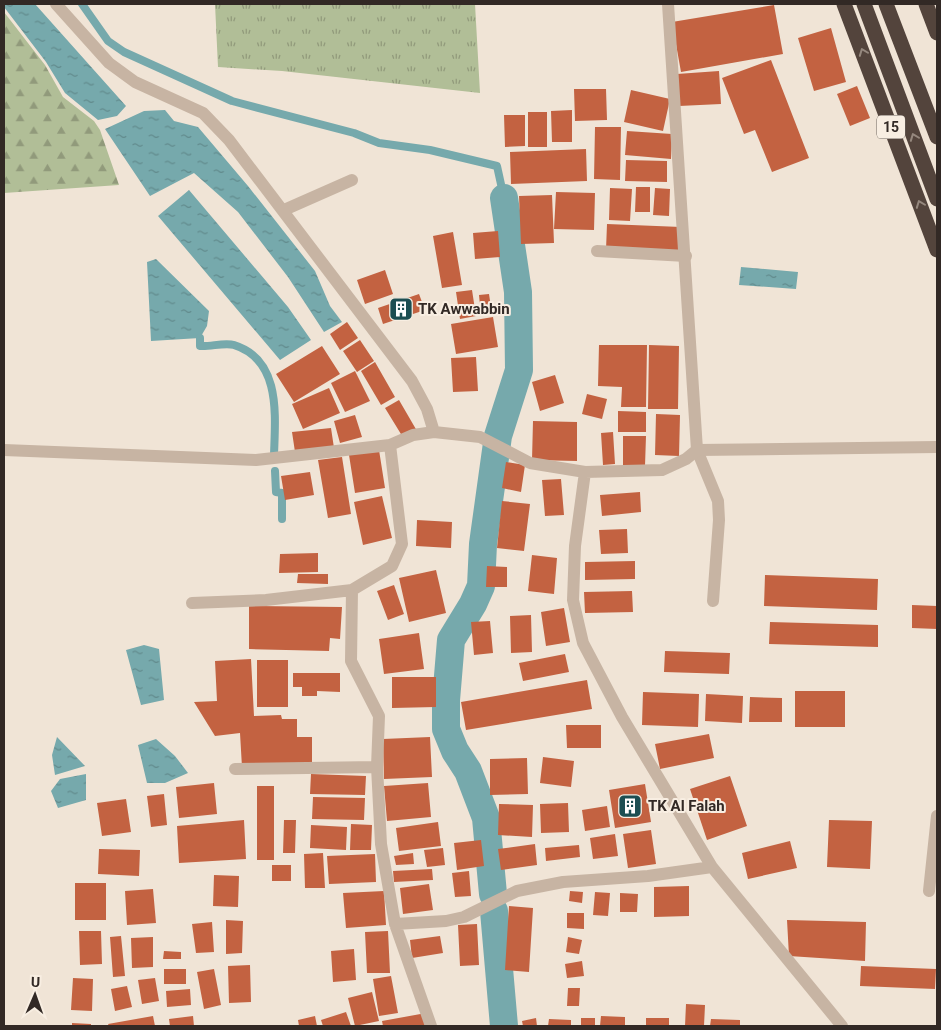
<svg xmlns="http://www.w3.org/2000/svg" width="941" height="1030" font-family="Roboto,sans-serif">
<style>
.grass{fill:url(#grass-tufts)}
.forest{fill:url(#forest-firs)}
.water{fill:url(#water-ripples)}
.lines{fill:none;stroke-linecap:round;stroke-linejoin:round}
.stream{stroke:#76a9ac;stroke-width:8}
.canal{stroke:#76a9ac;stroke-width:28}
.building{fill:#c36241}
.lane{stroke:#c7b4a3;stroke-width:12}
.street{stroke:#c7b4a3;stroke-width:12}
.highway{stroke:#53443c;stroke-width:15}
.oneway{stroke:#95887e}
.labels{text-anchor:middle;stroke-width:4;stroke-linejoin:round;paint-order:stroke}
.shield{fill:#f8eee2;stroke:#6d645e;stroke-width:1}
.shield-label{font-size:14px;font-weight:bold;fill:#322925}
.poi-label{font-size:15px;font-weight:bold;fill:#322925;stroke:#f8eee2;text-anchor:start}
</style>
<defs>
<pattern id="grass-tufts" width="24" height="20" patternUnits="userSpaceOnUse" patternTransform="scale(1.25)"><rect width="24" height="20" fill="#b1be97"/><path d="M3 7l-1-3M5 7V3M7 7l1-3M15 17l-1-3M17 17v-4M19 17l1-3" fill="none" stroke="#919a7b"/></pattern>
<pattern id="forest-firs" width="22" height="20" patternUnits="userSpaceOnUse" patternTransform="scale(1.25)"><rect width="22" height="20" fill="#b1be97"/><path d="M5 1l3.5 6h-7zM16 11l3.5 6h-7z" fill="#919a7b"/></pattern>
<pattern id="water-ripples" width="26" height="14" patternUnits="userSpaceOnUse" patternTransform="scale(1.25)"><rect width="26" height="14" fill="#76a9ac"/><path d="M2 4q2-2 4 0t4 0M15 11q2-2 4 0t4 0" fill="none" stroke="#618a8c"/></pattern>
</defs>
<rect width="100%" height="100%" fill="#f0e4d6"/>
<path class="grass" d="M215,4H475L480,93L282,71L218,67Z"/>
<path class="forest" d="M4,12L45,65L63,97L94,121L100,130L119,185L4,193Z"/>
<path class="water" d="M4,4H35L126,106L117,116L98,120L65,93L46,62L4,7Z
M165,110L174,121L198,127L248,186L315,271L330,306L342,322L324,332L288,277L238,212L194,173L150,196L105,129L144,111Z
M189,190L288,307L311,340L280,360L158,216Z
M156,259L209,311L207,326L200,338L151,341L147,262Z
M741,267L798,272L796,289L739,285Z
M144,645L159,649L164,700L141,705L126,650Z
M57,737L85,766L55,775L52,755Z
M156,739L175,756L188,773L165,783H147L138,745Z
M86,774V800L58,808L51,791L60,779Z"/>
<g class="lines">
<path class="stream" d="M82,4L108,41L124,52L232,101L354,133L379,143L430,150L497,166L504,198
M200,338V346C210,347 225,342 234,345C282,360 275,417 274,456
M275,471L276,492L282,493V519"/>
<path class="canal" d="M493,894L486,818L468,771L455,751L446,729V700L451,640L473,604L481,586L483,544L498,436L519,370L518,292L504,198
M494,911L504,1026"/>
</g>
<path class="building" d="M774,5L783,54L681,72L672,22Z
M831,28L846,82L814,91L798,38Z
M771,60L809,158L772,172L755,130L744,134L722,78Z
M719,71L721,104L679,106L677,74Z
M857,86L870,118L850,126L837,94Z
M574,89H606L607,120L575,121Z
M631,90L670,99L663,131L624,122Z
M572,110V142H552L551,111Z
M528,112H547V147H528Z
M504,115H525V146L505,147Z
M595,127H621L620,180L594,179Z
M627,131L672,134L671,159L625,155Z
M586,149L587,181L511,184L510,152Z
M626,160L667,161V182L625,181Z
M636,187H650V212H635Z
M610,188L632,189L630,221L609,220Z
M655,188L670,189L669,216L653,215Z
M556,192L595,193L594,230L554,229Z
M552,195L554,243L521,244L519,196Z
M607,224L681,227L680,253L606,250Z
M498,231L500,257L475,259L473,233Z
M453,232L462,285L442,288L433,236Z
M385,270L393,294L365,304L357,280Z
M472,290L476,316L460,319L456,292Z
M419,294L425,310L383,324L378,308Z
M489,294L492,314L481,316L479,295Z
M493,317L498,347L456,354L451,324Z
M347,322L358,338L340,350L330,334Z
M360,340L374,361L357,372L343,351Z
M599,345H647L646,407H621L622,387L598,386Z
M649,345L679,346L678,409H648Z
M322,346L340,374L294,402L276,374Z
M476,357L478,391L453,392L451,358Z
M375,362L395,397L381,405L361,371Z
M355,371L370,401L345,412L331,383Z
M555,375L564,403L540,411L532,382Z
M329,388L340,413L303,429L292,404Z
M587,394L607,399L602,419L582,414Z
M399,400L417,431L404,439L385,408Z
M618,411L646,412V432H618Z
M656,414L680,415L679,456L655,455Z
M355,415L362,437L340,443L334,421Z
M533,421L577,422V461L532,460Z
M331,428L334,448L295,452L292,432Z
M613,432L615,464L603,465L601,433Z
M623,436H646L645,466H623Z
M379,450L385,488L355,493L349,455Z
M342,457L351,514L328,518L318,460Z
M506,462L525,465L521,492L502,488Z
M310,472L314,495L285,500L281,476Z
M561,479L564,515L545,516L542,480Z
M640,492L641,512L602,516L600,495Z
M382,496L392,538L363,545L354,502Z
M502,501L530,504L524,551L497,548Z
M417,520L452,522L451,548L416,546Z
M627,529L628,553L601,554L599,530Z
M318,553V572L279,573L280,554Z
M532,555L557,558L554,594L528,591Z
M635,561V579L585,580V562Z
M487,566L507,567V587H486Z
M436,570L446,613L409,622L399,578Z
M298,574H328V584L297,583Z
M765,575L878,579L877,610L764,606Z
M394,585L404,614L388,620L377,591Z
M632,591L633,612L585,613L584,592Z
M912,605L937,606V629L912,628Z
M249,606L342,607L340,639L330,638L329,651L249,649Z
M564,608L570,642L546,646L541,612Z
M531,615L532,652L511,653L510,616Z
M490,621L493,653L474,655L471,622Z
M770,622L878,625V647L769,644Z
M419,633L424,669L384,674L379,639Z
M665,651L730,653L729,674L664,672Z
M565,654L569,672L523,681L519,663Z
M251,659L254,716L281,715L282,719H297V737H312V764L242,767L240,733L215,736L194,702L217,701L215,661Z
M257,660H288V707H257Z
M293,673H340V692L317,691V696H302V687H293Z
M392,677H436V707L392,708Z
M587,680L592,709L466,730L461,702Z
M795,691H845V727H795Z
M643,692L699,694L698,727L642,725Z
M706,694L743,696L742,723L705,721Z
M750,697L782,698V722H749Z
M566,725H601V748H567Z
M709,734L714,758L660,769L655,744Z
M430,737L432,777L384,779L383,739Z
M543,757L574,761L571,787L540,783Z
M527,758L528,794L490,795V759Z
M311,774L366,776L365,795L310,794Z
M730,776L747,826L707,840L690,789Z
M214,783L217,814L179,818L176,787Z
M428,783L431,817L387,821L384,786Z
M645,784L651,822L615,828L609,790Z
M257,786H274V860H257Z
M164,794L167,825L151,827L147,796Z
M313,797L365,798L364,820L312,819Z
M126,799L131,832L102,836L97,803Z
M568,803L569,832L541,833L540,804Z
M499,804L533,805L532,837L498,835Z
M607,806L610,827L585,831L582,810Z
M244,820L246,859L179,863L177,826Z
M284,820H296L295,853H283Z
M829,820L872,821L870,869L827,867Z
M438,822L441,846L399,851L396,828Z
M351,824L372,825L371,850H350Z
M311,825L347,827L346,850L310,848Z
M651,830L656,864L628,868L623,834Z
M615,834L618,856L593,859L590,838Z
M481,840L484,866L457,870L454,843Z
M790,841L797,868L748,879L742,853Z
M535,844L537,865L501,870L498,849Z
M579,845L580,857L546,861L545,848Z
M443,848L445,865L427,867L424,850Z
M99,849L140,850L139,876L98,874Z
M323,853L325,888H305L304,854Z
M413,853L414,864L396,865L394,856Z
M375,854L376,882L329,884L327,856Z
M272,865H291V881H272Z
M432,869L433,880L394,882L393,871Z
M469,871L471,896L455,897L452,873Z
M214,875L239,876L238,907L213,906Z
M75,883H106V920H75Z
M429,884L433,910L403,914L400,888Z
M689,886V916L654,917V887Z
M153,889L156,923L127,925L125,891Z
M384,891L386,925L346,928L343,893Z
M570,891L583,892L582,903L569,901Z
M595,892L610,893L608,916L593,915Z
M620,893L638,894L637,912H620Z
M509,906L533,908L529,972L505,970Z
M567,913H584V929L567,928Z
M226,920L243,921L242,953L226,954Z
M787,920L866,922L865,961L789,956Z
M212,922L214,952L196,953L192,924Z
M477,924L479,965L460,966L458,925Z
M79,931H101L102,964L80,965Z
M388,931L390,973H367L365,932Z
M121,936L125,976L113,977L110,937Z
M440,936L443,953L412,958L410,940Z
M153,937V967L132,968L131,938Z
M568,937L582,940L579,954L566,952Z
M354,949L356,980L333,982L331,951Z
M164,951L181,952V959H163Z
M582,961L584,976L567,978L565,964Z
M250,965L251,1002L229,1003L228,966Z
M861,966L936,969L935,989L860,986Z
M164,969H186V984H164Z
M214,969L221,1005L204,1009L197,972Z
M391,976L398,1013L379,1016L373,979Z
M73,978L93,979L92,1011L71,1010Z
M155,978L159,1001L142,1004L138,980Z
M127,986L132,1007L115,1011L111,989Z
M568,988H580L579,1006H567Z
M190,989L191,1005L167,1007L166,991Z
M372,992L379,1021L355,1026L348,998Z
M686,1004L705,1005L704,1026H685Z
M346,1012L351,1026H323L321,1020Z
M426,1013L429,1026H383L382,1021Z
M153,1016L155,1026H109L108,1024Z
M193,1016L194,1026H170L169,1019Z
M315,1016L317,1026H299L298,1020Z
M601,1016L625,1017V1026H600Z
M536,1018L537,1026H523L522,1021Z
M581,1018H595V1026H581Z
M646,1018H669V1026H646Z
M549,1019L571,1020V1026H548Z
M711,1019L740,1020V1026H710Z
M72,1023L91,1024V1026H72Z"/>
<g class="lines">
<path class="lane" d="M284,210L352,180
M597,251L686,256
M697,450L718,501L719,520L713,601"/>
<path class="street" d="M56,4L109,63L135,82L203,113L229,140L412,381L427,409L434,432
M668,4L697,450
M4,450L256,460L390,445L413,435L434,432L480,437L530,463L585,472L662,470L686,459L697,450L937,447
M585,472L575,546L573,600L583,643L622,717L712,867L842,1026
M352,590L351,661L379,716L377,767L381,844L395,924L431,1026
M192,603L266,600L352,590L392,566L402,544L390,445
M235,769L377,767
M929,891L937,816
M395,924L446,921L464,917L517,891L563,882L648,876L712,867"/>
<path class="highway" d="M844,4L937,250
M864,4L937,199
M886,4L937,137
M926,4L937,33"/>
</g>
<defs><path id="oneway-chevron" d="M-2-3.5L2.5 0L-2 3.5" fill="none" stroke-width="1.6" stroke-linecap="round" stroke-linejoin="round" transform="scale(1.25)"/></defs>
<g class="oneway">
<use href="#oneway-chevron" transform="translate(863 52) rotate(-111)"/>
<use href="#oneway-chevron" transform="translate(914 137) rotate(-111)"/>
<use href="#oneway-chevron" transform="translate(920 204) rotate(-111)"/>
</g>
<defs>
<g id="building-square" transform="scale(1.25)"><rect x="-9" y="-9" width="18" height="18" rx="4" fill="#1c4e52" stroke="#f8eee2"/><path d="M-4-6H4V6H1V3H-1V6H-4ZM-2.5-4.3h1.7v1.8h-1.7ZM.8-4.3h1.7v1.8H.8ZM-2.5-1h1.7V.8h-1.7ZM.8-1h1.7V.8H.8Z" fill="#fff"/></g>
</defs>
<g fill-rule="evenodd">
<use href="#building-square" x="401" y="309"/>
<use href="#building-square" x="630" y="806"/>
</g>
<g class="labels">
<rect class="shield" x="877" y="115.5" width="28" height="23" rx="4"/>
<g class="shield-label">
<text x="891" y="132">15</text>
</g>
<g class="poi-label">
<text x="418" y="314">TK Awwabbin</text>
<text x="648" y="811">TK Al Falah</text>
</g>
</g>
<rect width="941" height="1030" fill="none" stroke="#322925" stroke-width="10"/>
<g transform="translate(35 995) rotate(2)" stroke="#f8eee2" stroke-width="4" paint-order="stroke">
<path d="M0-4L9 19L0 12L-9 19Z" fill="#322925"/>
<text y="-8" font-size="14" font-weight="bold" text-anchor="middle" fill="#322925">U</text>
</g>
</svg>
